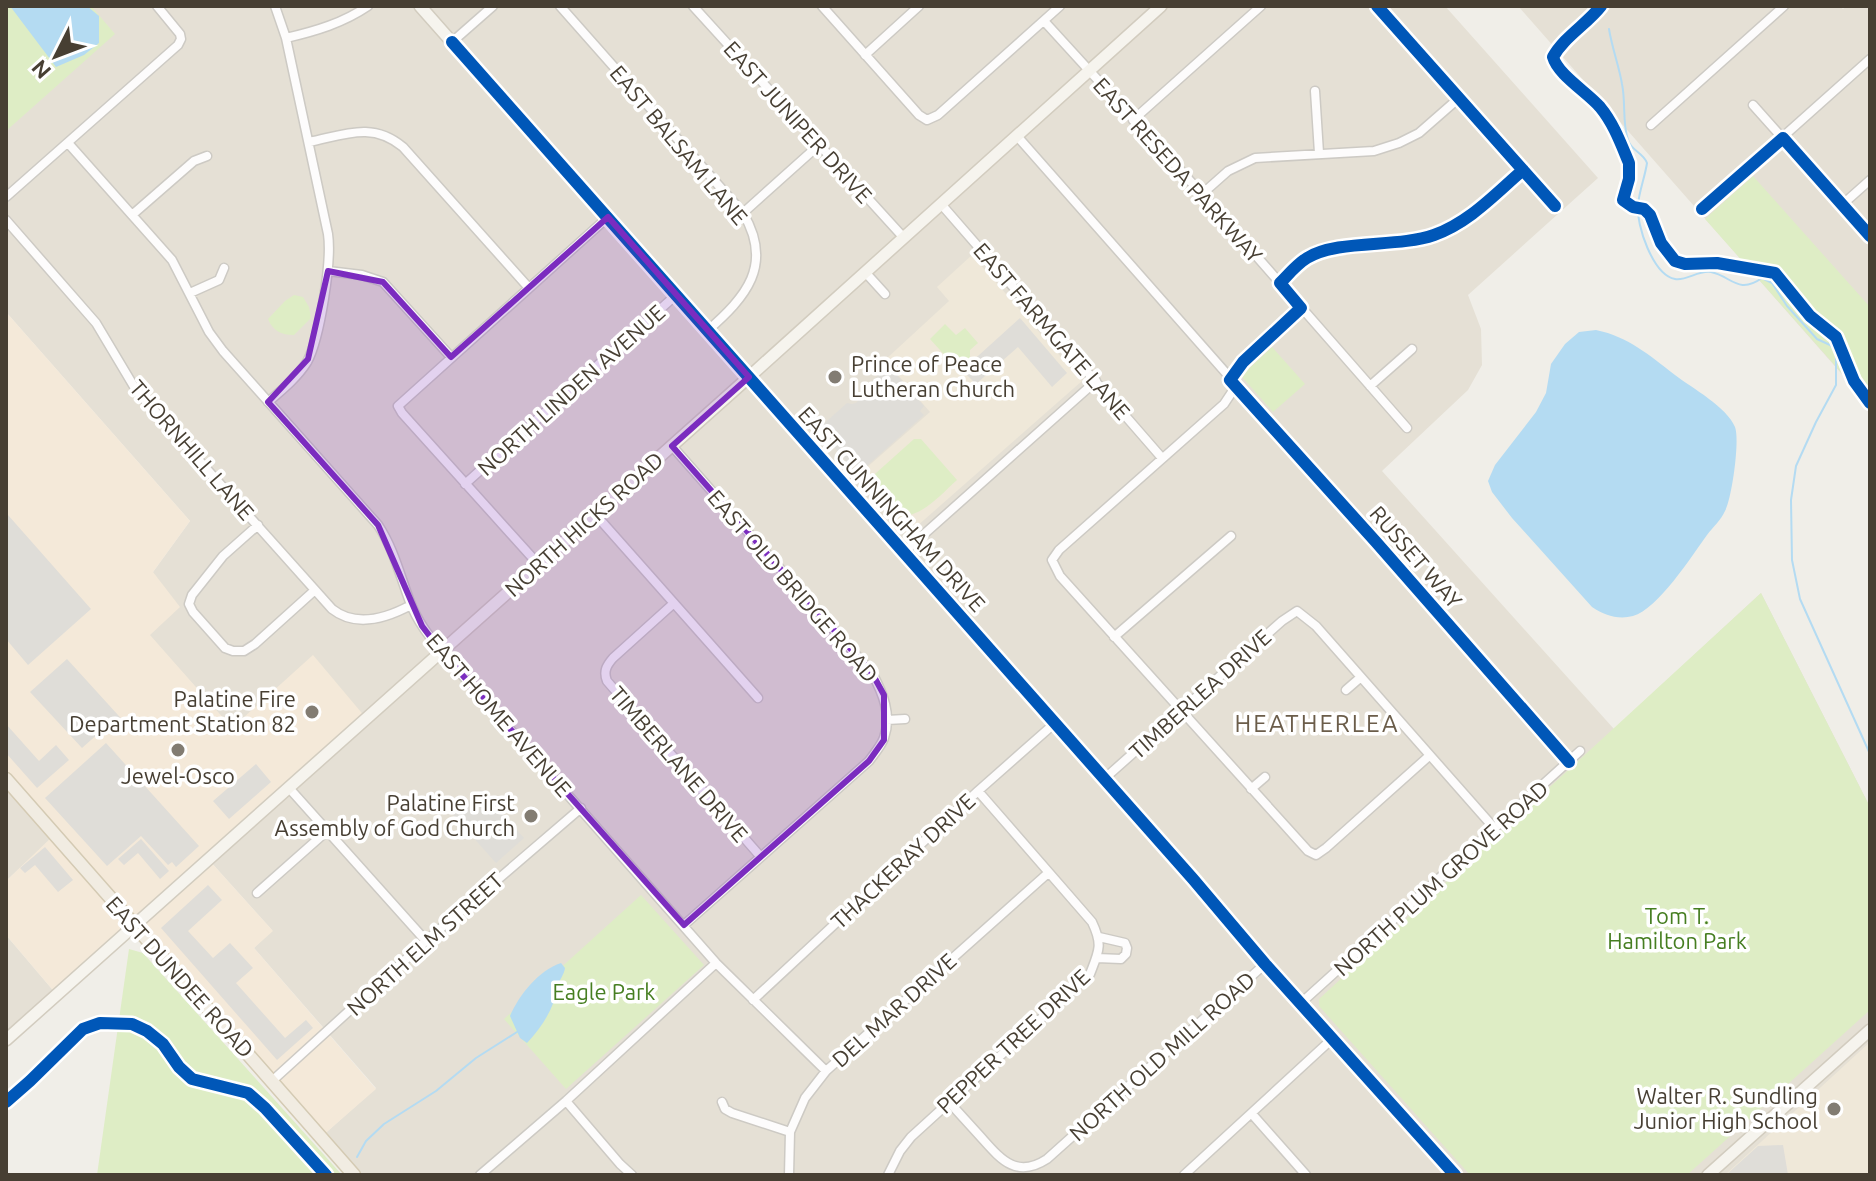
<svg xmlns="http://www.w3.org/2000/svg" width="1876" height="1181" font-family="Ubuntu,sans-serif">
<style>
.residential{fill:#e5e0d5}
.commercial{fill:#f4e9d9}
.education{fill:#efe8d9}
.green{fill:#deedc5}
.parking{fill:#dfddd8}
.water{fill:#b4dbf2}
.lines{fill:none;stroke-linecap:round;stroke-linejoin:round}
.stream{stroke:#b4dbf2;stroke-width:2}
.street-casing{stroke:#cdcac4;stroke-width:11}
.secondary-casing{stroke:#d2ccbf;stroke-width:14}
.primary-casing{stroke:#d4cab3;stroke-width:15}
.street{stroke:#fdfcfc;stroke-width:8}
.secondary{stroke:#f6f4ee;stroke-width:11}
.primary{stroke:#f1ece2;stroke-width:12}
.cycleway-casing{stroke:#fff;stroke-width:17}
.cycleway{stroke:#0057b8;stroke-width:12}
.marked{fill:#7b2cbf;fill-opacity:0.2;stroke:#7b2cbf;stroke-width:6;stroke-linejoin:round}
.poi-dot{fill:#827c72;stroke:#fff;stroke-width:3}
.labels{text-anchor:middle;stroke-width:7;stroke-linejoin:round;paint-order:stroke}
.street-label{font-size:22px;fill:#473f33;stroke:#fff}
.poi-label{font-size:22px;fill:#473f33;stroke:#fff;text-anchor:end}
.park-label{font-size:22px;fill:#467e21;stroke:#fff}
.neighbourhood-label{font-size:24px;letter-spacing:2px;fill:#6b5d4a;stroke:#fff}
</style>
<rect width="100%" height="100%" fill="#f0eee8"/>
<path class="residential" d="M6,6H1445L1598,178L1468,295L1481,329L1482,365L1468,390L1382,471L1614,729L1761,593L1870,807V1175H354L321,1137L376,1088L254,948L272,930L209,860L232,728L149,635L153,572L190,521L6,312Z
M1518,6H1840L1843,9L1846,6H1870V406Z
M6,779L55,835L6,881Z
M6,935L57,995L6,1040Z"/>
<path class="commercial" d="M6,312L190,521L153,572L180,607L150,635L232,728L313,655L366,718L209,860L273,931L254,948L376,1089L321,1137L135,927L57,995L6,935V881L54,835L6,779Z"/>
<path class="education" d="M972,255L1082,381L908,534L857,476L930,412L885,360L949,301L937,287Z
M1870,1042V1175H1725Z"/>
<path class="green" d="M6,6H91L115,34L6,131Z
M1753,176L1870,307V405L1705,219Z
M294,295L303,297L309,307L311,318L294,335C281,335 273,331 268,319L285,301Z
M945,324L956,335L965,328L978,343L970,350V362L949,360L930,339Z
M1272,347L1305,384L1273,412L1242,377L1245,372Z
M914,439H921L957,480C939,496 921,519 895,516L866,482Z
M1761,593L1870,807V1010L1687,1175H1470L1319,1006V999Z
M641,895L704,965L566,1089L504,1019Z
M129,949L143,953L342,1175H97Z"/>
<path class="parking" d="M1020,318L1067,373L1052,387L1018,347L976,384L967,375L968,365Z
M884,370L888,375L893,371L924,406L920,411L924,415L861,471L851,459L847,462L818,429L847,403L852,404L856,403L872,386L870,383Z
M8,515L91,609L28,665L6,639V516Z
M67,659L128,726L120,734L110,723L82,748L30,692Z
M6,724L39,761L56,745L69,760L37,788L6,753Z
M106,743L199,846L176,867L172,862L168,865L141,836L107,866L45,798Z
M256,764L271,782L229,819L213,801Z
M481,790L524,838L496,863L453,815Z
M141,839L169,871L160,879L138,853L124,865L118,859Z
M45,847L73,880L58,892L35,865L25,873L20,868Z
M208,885L222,900L188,931L213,958L230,943L253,968L236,983L285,1038L306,1020L313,1028L277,1060L161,928Z
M1783,1145L1788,1175H1726L1758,1146Z"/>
<path class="water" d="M10,6H87L99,16V43L84,55L56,67Z
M1596,330C1629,337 1649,355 1675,375C1692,388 1727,407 1735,427C1740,440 1732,498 1725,511C1721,520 1713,527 1707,535C1691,557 1658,609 1633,616C1618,620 1604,615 1592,607L1512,518L1492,492L1488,481L1495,465L1536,412L1546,393L1551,364L1565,344L1579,332Z
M561,963L565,968C564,975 559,980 558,986C554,1008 543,1026 527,1043L520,1038L510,1016C519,995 539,970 561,963Z"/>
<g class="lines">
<path class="stream" d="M1609,29C1612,48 1619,66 1622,84C1626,103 1622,122 1628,140C1631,151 1643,152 1647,163C1645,177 1639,191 1638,205C1636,225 1653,275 1675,279C1687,281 1698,270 1711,272C1731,276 1738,295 1762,278L1772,283L1787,306L1817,339L1830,345L1836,351V385L1816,422L1796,466L1791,500L1792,560L1800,599L1870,754
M357,1157L366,1141L384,1124L436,1091L476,1058L517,1032"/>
<g class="street-casing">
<path id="street" d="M560,6L743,213C774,265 746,297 707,331
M693,6L904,238
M822,6L919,115L927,120L938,115L1060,6
M1377,6L1555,206
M1044,21L1202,194L1407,428
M286,38C316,31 343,23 368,6
M452,42L493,6
M865,55L919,6
M1315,91L1319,153
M1753,105L1870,236
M1133,120L1261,6
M1651,125L1784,6
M1017,136C1200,345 1386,553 1569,762
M309,142C344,135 372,121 403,147L529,288
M68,143L172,260L209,332L223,351L378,525C394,549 400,576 410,602C417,621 429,636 441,651L716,963L826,1071
M1202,194L1228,171L1255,158L1374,151L1399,143L1419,133L1459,98
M6,197L178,45L181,39L180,34L157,6
M941,204L1162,458
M1843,204L1870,180
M1702,209L1870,59
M743,213L820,144
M132,215L194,161L207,156
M6,220L96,323L136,390L332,609C356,628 387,618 411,605
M328,271L362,275L383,282L451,357
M865,272L885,294
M1280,283C1288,275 1297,264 1307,258C1338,239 1397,248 1434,235C1470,222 1495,194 1523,170
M190,293L219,280L224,268
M1230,380L1243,362L1301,308
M1236,386L1224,404L1059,550L1052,560L1060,576L1308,851L1316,855L1326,848L1429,756
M1370,386L1412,349
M268,402C282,390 297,378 307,362C320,338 332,261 328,234L286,38L275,6
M672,446L872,673C883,693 892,715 884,738C881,746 874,754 869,761L684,925
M465,484L676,295
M595,514L758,698
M258,525L223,556L192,595L189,604L193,612L225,648L233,651H244L255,644L315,590
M904,552L1096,381
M538,564L402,413L398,406L608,217
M674,603L613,658C607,665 603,671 607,681L760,856
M1114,637L1231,536
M1346,690L1361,677
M887,720L905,719
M1104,779L1282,621L1297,611L1316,626L1495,829
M289,788L426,941
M1251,789L1265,777
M257,893L327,831
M1097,958L1121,959L1126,954L1127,948L1125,943L1099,937
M753,1000L978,791L1055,723
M1301,1003L1580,751
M272,1081L426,941L581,808
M566,1101L620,1164L632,1175
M722,1102L725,1109L732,1113L790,1132
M949,1102C959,1113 969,1124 979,1135C999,1157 1015,1180 1047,1159L1265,964
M1252,1114L1306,1175
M480,1175L566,1101L716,963
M789,1175L790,1132L805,1098L826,1071L1047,874
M888,1175L900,1151L911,1137L1090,974C1099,951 1103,945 1092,922L978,791
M1184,1175L1332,1039"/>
</g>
<g class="secondary-casing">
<path id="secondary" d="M420,6L1104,779L1265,964L1455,1175
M6,1040L749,377L1161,6
M1708,1175L1870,1030"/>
</g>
<g class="primary-casing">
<path id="primary" d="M6,779L354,1175"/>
</g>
<use href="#street" class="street"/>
<use href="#secondary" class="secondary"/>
<use href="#primary" class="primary"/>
<g class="cycleway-casing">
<path id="cycleway" d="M1377,6L1555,206
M1601,6C1587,24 1564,37 1553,57C1558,75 1587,92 1600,107C1614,124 1621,144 1629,163V179L1623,200L1633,207L1644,209L1650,215L1661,243L1675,261L1685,264L1717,263L1775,273L1810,316L1836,337L1854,381L1870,403
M452,42L1193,879L1265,964L1455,1175
M1523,170C1495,194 1470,222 1434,235C1397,248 1338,239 1307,258C1297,264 1288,275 1280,283L1301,308L1243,362L1230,380L1376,542L1569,762
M1702,209L1783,138L1870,236
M6,1102L30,1081L83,1029L100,1023L132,1024L147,1031L163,1044L179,1067L192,1079L248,1093L265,1108L326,1175"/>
</g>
<use href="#cycleway" class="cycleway"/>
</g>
<path class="marked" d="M608,217L749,377L672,446L872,673L884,695V740L869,761L684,925L441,651L422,626L378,525L268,402L308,359L328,271L383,282L451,357Z"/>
<g class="poi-dot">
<circle cx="835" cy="377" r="8"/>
<circle cx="312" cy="712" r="8"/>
<circle cx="178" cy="750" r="8"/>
<circle cx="531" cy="816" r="8"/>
<circle cx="1834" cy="1109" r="8"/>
</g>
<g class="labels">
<g class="street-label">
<text transform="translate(798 122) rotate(48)" y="8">EAST JUNIPER DRIVE</text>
<text transform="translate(679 145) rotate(50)" y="8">EAST BALSAM LANE</text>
<text transform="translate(1178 170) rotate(48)" y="8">EAST RESEDA PARKWAY</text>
<text transform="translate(1052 331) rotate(49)" y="8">EAST FARMGATE LANE</text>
<text transform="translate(571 390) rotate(-42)" y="8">NORTH LINDEN AVENUE</text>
<text transform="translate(192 450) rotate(49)" y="8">THORNHILL LANE</text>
<text transform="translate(892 509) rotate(48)" y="8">EAST CUNNINGHAM DRIVE</text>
<text transform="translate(584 524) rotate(-42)" y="8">NORTH HICKS ROAD</text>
<text transform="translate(1416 557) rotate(49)" y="8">RUSSET WAY</text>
<text transform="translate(793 586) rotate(49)" y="8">EAST OLD BRIDGE ROAD</text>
<text transform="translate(1200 694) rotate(-42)" y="8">TIMBERLEA DRIVE</text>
<text transform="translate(499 715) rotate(49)" y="8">EAST HOME AVENUE</text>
<text transform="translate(679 764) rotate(49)" y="8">TIMBERLANE DRIVE</text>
<text transform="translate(903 861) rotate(-43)" y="8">THACKERAY DRIVE</text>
<text transform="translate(1441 878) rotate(-42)" y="8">NORTH PLUM GROVE ROAD</text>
<text transform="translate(425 944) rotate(-42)" y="8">NORTH ELM STREET</text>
<text transform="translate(180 977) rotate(48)" y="8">EAST DUNDEE ROAD</text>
<text transform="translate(894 1010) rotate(-42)" y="8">DEL MAR DRIVE</text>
<text transform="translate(1013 1041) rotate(-43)" y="8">PEPPER TREE DRIVE</text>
<text transform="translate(1162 1056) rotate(-42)" y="8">NORTH OLD MILL ROAD</text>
</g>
<g class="poi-label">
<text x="851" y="372" text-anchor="start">Prince of Peace<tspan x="851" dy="25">Lutheran Church</tspan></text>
<text x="296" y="707">Palatine Fire<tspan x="296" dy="25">Department Station 82</tspan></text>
<text x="178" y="784" text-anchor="middle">Jewel-Osco</text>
<text x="515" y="811">Palatine First<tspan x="515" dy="25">Assembly of God Church</tspan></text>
<text x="1818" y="1104">Walter R. Sundling<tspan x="1818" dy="25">Junior High School</tspan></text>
</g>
<g class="park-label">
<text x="1677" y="924">Tom T.<tspan x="1677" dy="25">Hamilton Park</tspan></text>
<text x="604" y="1000">Eagle Park</text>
</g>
<g class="neighbourhood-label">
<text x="1317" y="732">HEATHERLEA</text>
</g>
</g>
<rect width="1876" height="1181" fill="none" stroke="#473f33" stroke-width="16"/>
<g transform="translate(56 56) rotate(228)" stroke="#ffffff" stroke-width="6" paint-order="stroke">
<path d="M0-6L14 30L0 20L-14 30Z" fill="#473f33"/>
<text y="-12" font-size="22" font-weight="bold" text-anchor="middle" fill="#473f33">N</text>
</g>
</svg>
